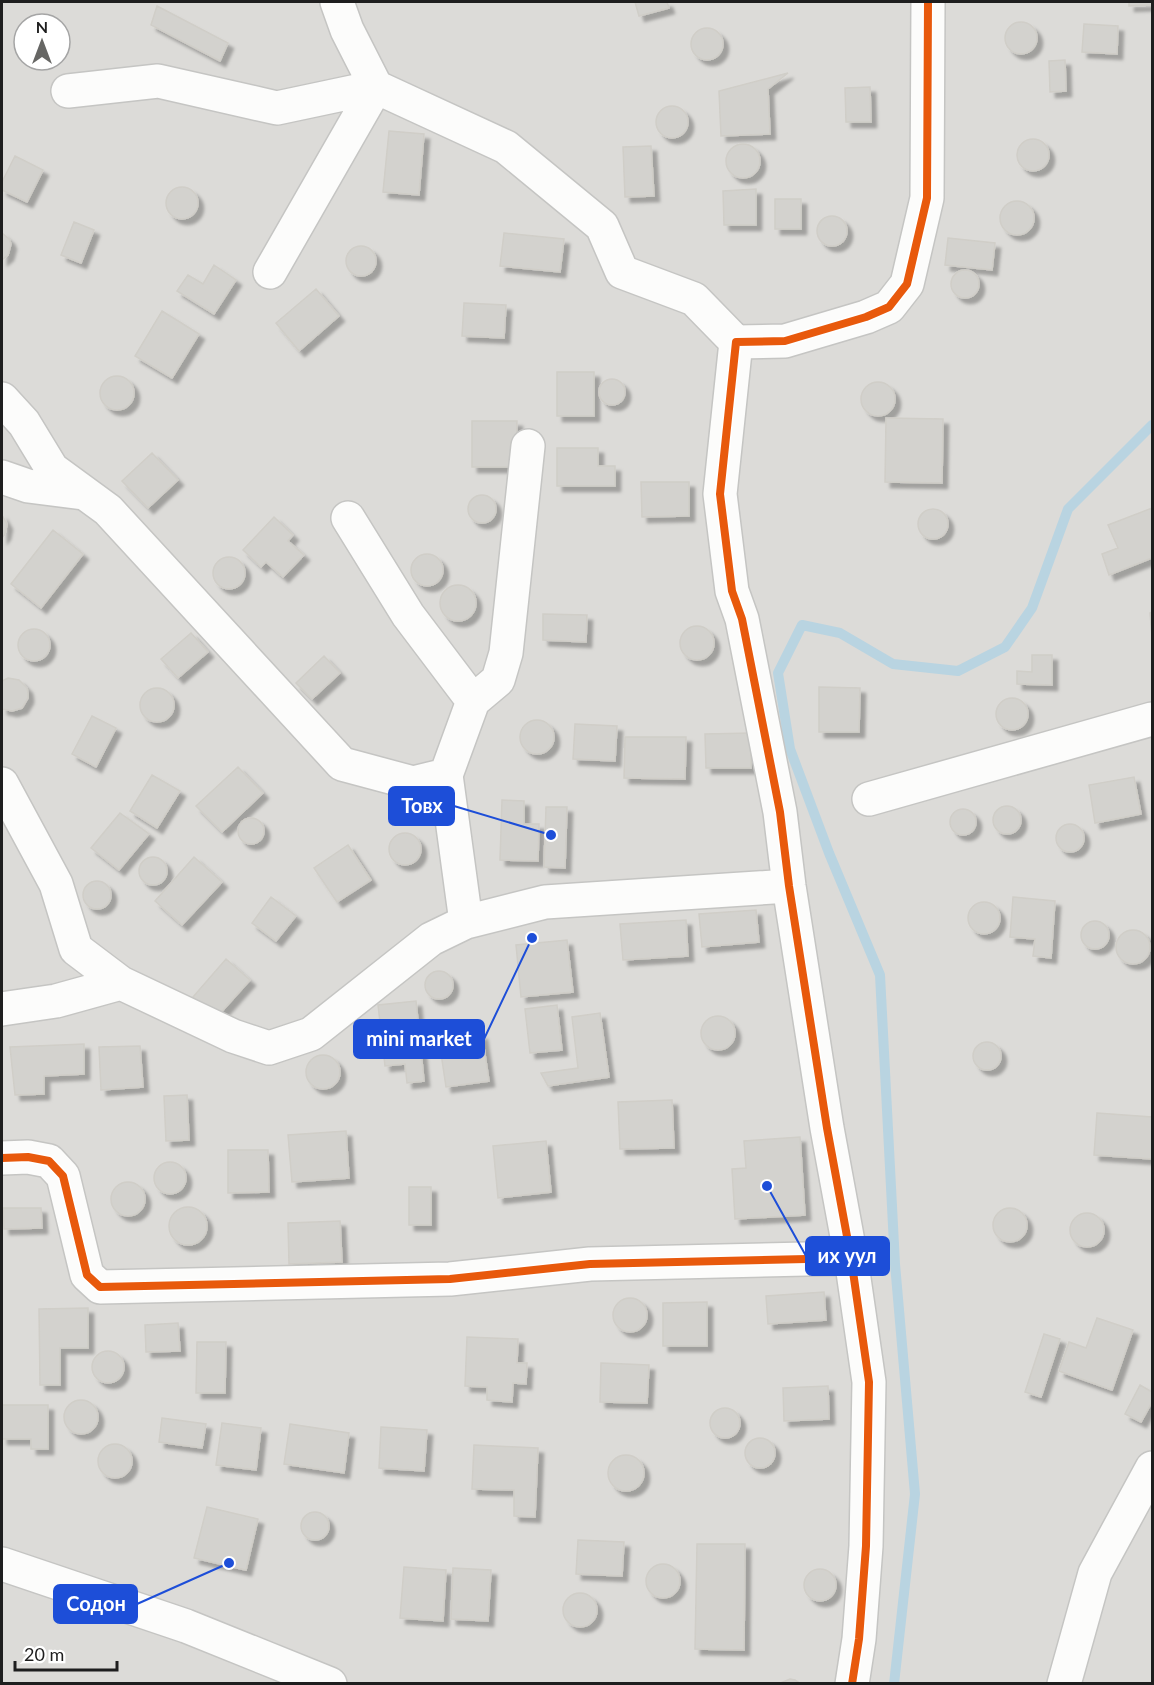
<svg xmlns="http://www.w3.org/2000/svg" width="1154" height="1685" font-family="Lato,sans-serif">
<style>
.residential{fill:#dcdbd8;fill-rule:evenodd}
.lines{fill:none;stroke-linecap:round;stroke-linejoin:round}
.stream{stroke:#b9d4e1;stroke-width:10}
.building{fill:#d3d2ce;stroke:#d0cec8;stroke-width:1.5;filter:url(#shadow)}
.minor-casing{stroke:#c5c5c3;stroke-width:36}
.tertiary-casing{stroke:#c5c5c3;stroke-width:36}
.minor{stroke:#fcfcfb;stroke-width:33}
.tertiary{stroke:#fcfcfb;stroke-width:33}
.cycleway-casing{stroke:#fff;stroke-width:11}
.cycleway{stroke:#e8590c;stroke-width:8}
.leader{fill:none;stroke:#1d4ed8;stroke-width:2}
.callout-dot{fill:#1d4ed8;stroke:#fff;stroke-width:2}
.callout{fill:#1d4ed8;stroke:#1d4ed8;stroke-width:2}
.callout-label{font-size:20px;text-anchor:middle;font-weight:bold;fill:#fff}
</style>
<defs>
<filter id="shadow"><feDropShadow dx="5.5" dy="5.5" stdDeviation="1.5" flood-color="#0004"/></filter>
</defs>
<rect width="100%" height="100%" fill="#edece7"/>
<path class="residential" d="M2,2H1152V1683H2ZM24,24H60V60H24Z"/>
<g class="lines">
<path class="stream" d="M894,1684L915,1494L895,1264L880,975L829,853L790,749L778,673L802,625L840,633L893,664L958,671L1005,647L1032,608L1068,509L1152,425"/>
</g>
<path class="building" d="M635,2H667L669,8L639,16Z
M1129,2H1152V5L1129,6Z
M157,6L228,43L220,61L151,25Z
M1005 38a16 16 0 1 1 32 0a16 16 0 1 1-32 0Z
M1084,24L1118,26L1117,54L1082,52Z
M691 44a16 16 0 1 1 32 0a16 16 0 1 1-32 0Z
M1065,60L1066,91L1050,92L1049,61Z
M788,73L768,89L770,134L721,136L719,91Z
M870,87L871,122H846L845,88Z
M656 122a16 16 0 1 1 32 0a16 16 0 1 1-32 0Z
M389,131L424,134L419,195L383,192Z
M1017 155a16 16 0 1 1 32 0a16 16 0 1 1-32 0Z
M726 161a17 17 0 1 1 34 0a17 17 0 1 1-34 0Z
M651,146L654,196L625,197L623,147Z
M15,156L43,170L27,202L2,190V182Z
M166 203a16 16 0 1 1 32 0a16 16 0 1 1-32 0Z
M756,189V225H724L723,191Z
M775,199H801V229H775Z
M1000 218a17 17 0 1 1 34 0a17 17 0 1 1-34 0Z
M817 231a15 15 0 1 1 30 0a15 15 0 1 1-30 0Z
M74,222L94,230L81,263L61,255Z
M2,233L9,239L11,244L8,255L2,260Z
M504,233L564,239L560,272L500,266Z
M948,238L995,243L992,270L945,265Z
M346 261a15 15 0 1 1 30 0a15 15 0 1 1-30 0Z
M214,265L236,280L214,314L177,291L188,275L203,284Z
M951 284a14 14 0 1 1 28 0a14 14 0 1 1-28 0Z
M316,289L339,316L299,351L276,323Z
M464,303L506,305L504,338L462,336Z
M162,311L199,334L172,378L135,356Z
M557,372H594V416H557Z
M100 393a17 17 0 1 1 34 0a17 17 0 1 1-34 0Z
M599 392a13 13 0 1 1 26 0a13 13 0 1 1-26 0Z
M861 399a17 17 0 1 1 34 0a17 17 0 1 1-34 0Z
M886,418L943,419L942,483L885,482Z
M472,421H517L516,467H472Z
M557,448H598V466H615V486H557Z
M152,453L178,480L148,508L122,481Z
M641,482H689V516L642,517Z
M468 509a14 14 0 1 1 28 0a14 14 0 1 1-28 0Z
M1152,508V558L1109,575L1102,554L1118,548L1108,525Z
M918 524a15 15 0 1 1 30 0a15 15 0 1 1-30 0Z
M2,515L7,524L5,534L2,538Z
M274,517L293,535L288,541L304,555L283,577L266,562L261,567L243,550Z
M53,530L83,554L41,608L11,584Z
M411 570a16 16 0 1 1 32 0a16 16 0 1 1-32 0Z
M213 573a16 16 0 1 1 32 0a16 16 0 1 1-32 0Z
M440 603a18 18 0 1 1 36 0a18 18 0 1 1-36 0Z
M1152,612V637L1150,613Z
M543,614L587,615L586,642L543,640Z
M680 643a17 17 0 1 1 34 0a17 17 0 1 1-34 0Z
M18 645a16 16 0 1 1 32 0a16 16 0 1 1-32 0Z
M191,633L208,652L178,678L161,659Z
M1032,655H1052V685L1017,684V671L1032,672Z
M324,656L340,673L312,699L296,683Z
M8,678L19,680L27,688L28,693V698L22,708L12,711L2,709V681Z
M819,687L860,688L859,732H819Z
M140 705a17 17 0 1 1 34 0a17 17 0 1 1-34 0Z
M996 714a16 16 0 1 1 32 0a16 16 0 1 1-32 0Z
M92,716L116,728L96,767L72,754Z
M520 737a17 17 0 1 1 34 0a17 17 0 1 1-34 0Z
M575,724L617,726L615,761L573,759Z
M751,733V768H706L705,734Z
M625,737H686L685,779L624,778Z
M238,767L263,793L222,832L196,806Z
M152,775L180,791L157,828L130,811Z
M1134,777L1141,814L1095,823L1089,785Z
M502,800L524,801V824H539L538,861L500,860Z
M993 820a14 14 0 1 1 28 0a14 14 0 1 1-28 0Z
M546,807H567L565,868L544,867Z
M950 822a13 13 0 1 1 26 0a13 13 0 1 1-26 0Z
M120,813L149,834L119,870L91,848Z
M238 831a13 13 0 1 1 26 0a13 13 0 1 1-26 0Z
M1056 838a14 14 0 1 1 28 0a14 14 0 1 1-28 0Z
M389 849a16 16 0 1 1 32 0a16 16 0 1 1-32 0Z
M348,845L371,880L337,902L314,868Z
M194,857L222,882L182,925L155,901Z
M139 871a14 14 0 1 1 28 0a14 14 0 1 1-28 0Z
M83 895a14 14 0 1 1 28 0a14 14 0 1 1-28 0Z
M271,897L296,916L276,941L252,923Z
M1013,897L1055,901L1051,958L1033,956L1035,939L1010,937Z
M968 918a16 16 0 1 1 32 0a16 16 0 1 1-32 0Z
M756,910L759,942L702,947L699,914Z
M686,920L688,956L623,960L620,924Z
M1081 935a14 14 0 1 1 28 0a14 14 0 1 1-28 0Z
M1116 947a17 17 0 1 1 34 0a17 17 0 1 1-34 0Z
M567,940L573,992L521,997L516,945Z
M226,959L250,980L216,1018L193,997Z
M425 985a14 14 0 1 1 28 0a14 14 0 1 1-28 0Z
M416,1001L424,1081L407,1083L405,1064L385,1066L378,1005Z
M557,1005L562,1050L530,1053L525,1009Z
M600,1013L609,1077L548,1086L541,1073L578,1068L572,1017Z
M701 1033a17 17 0 1 1 34 0a17 17 0 1 1-34 0Z
M482,1034L489,1081L446,1087L439,1040Z
M973 1056a14 14 0 1 1 28 0a14 14 0 1 1-28 0Z
M84,1044V1074L44,1076V1094L15,1095L10,1047Z
M140,1046L143,1087L101,1090L99,1047Z
M306 1072a17 17 0 1 1 34 0a17 17 0 1 1-34 0Z
M187,1095L189,1140L166,1141L164,1096Z
M672,1100L674,1148L620,1149L618,1102Z
M1097,1113L1152,1117V1159L1094,1155Z
M346,1131L349,1178L292,1182L288,1135Z
M800,1137L805,1215L735,1219L732,1169L746,1168L744,1141Z
M546,1141L551,1192L498,1198L493,1146Z
M228,1150H268L269,1192L228,1193Z
M154 1178a16 16 0 1 1 32 0a16 16 0 1 1-32 0Z
M111 1199a17 17 0 1 1 34 0a17 17 0 1 1-34 0Z
M409,1187H431V1225H409Z
M169 1226a19 19 0 1 1 38 0a19 19 0 1 1-38 0Z
M3,1208H41L42,1228L4,1229Z
M993 1225a17 17 0 1 1 34 0a17 17 0 1 1-34 0Z
M1070 1230a17 17 0 1 1 34 0a17 17 0 1 1-34 0Z
M340,1221L342,1262L289,1264L288,1223Z
M824,1292L826,1320L768,1324L766,1296Z
M613 1315a17 17 0 1 1 34 0a17 17 0 1 1-34 0Z
M707,1302V1346H663V1303Z
M88,1308V1348H60V1385H40L39,1309Z
M1097,1318L1133,1330L1112,1390L1059,1371L1069,1342L1086,1348Z
M178,1323L180,1351L146,1352L145,1325Z
M1044,1334L1060,1339L1041,1397L1025,1392Z
M467,1337L518,1339L517,1363H527L526,1384L513,1383L512,1402L487,1400V1387L465,1386Z
M197,1342H226L225,1393H196Z
M92 1367a16 16 0 1 1 32 0a16 16 0 1 1-32 0Z
M601,1363L649,1365L647,1403L600,1402Z
M1140,1385L1152,1392V1402L1141,1422L1125,1414Z
M828,1386L829,1419L784,1421L783,1388Z
M64 1417a17 17 0 1 1 34 0a17 17 0 1 1-34 0Z
M2,1405H48V1449H31V1439H2Z
M710 1423a15 15 0 1 1 30 0a15 15 0 1 1-30 0Z
M162,1418L206,1424L202,1448L159,1442Z
M222,1423L261,1428L256,1470L216,1465Z
M290,1424L349,1433L344,1473L284,1464Z
M381,1427L427,1430L424,1471L379,1468Z
M745 1453a15 15 0 1 1 30 0a15 15 0 1 1-30 0Z
M98 1461a17 17 0 1 1 34 0a17 17 0 1 1-34 0Z
M474,1445L538,1448L535,1517L514,1516V1490L472,1489Z
M608 1473a18 18 0 1 1 36 0a18 18 0 1 1-36 0Z
M207,1507L258,1519L246,1570L194,1558Z
M301 1526a14 14 0 1 1 28 0a14 14 0 1 1-28 0Z
M578,1540L624,1542L622,1576L576,1574Z
M697,1544H745L744,1650L695,1649Z
M646 1581a17 17 0 1 1 34 0a17 17 0 1 1-34 0Z
M404,1567L446,1570L443,1621L400,1618Z
M453,1568L491,1570L488,1621L451,1619Z
M804 1585a16 16 0 1 1 32 0a16 16 0 1 1-32 0Z
M563 1610a17 17 0 1 1 34 0a17 17 0 1 1-34 0Z
M790,1679L795,1680L801,1684H778Z"/>
<g class="lines">
<g class="minor-casing">
<path id="minor" d="M337,2L347,30L376,87L506,147L602,226L622,272L694,299L736,342
M68,91L158,81L277,108L376,87
M270,272L376,87
M2,399L24,423L52,469L108,510L342,764L413,783L446,775L466,922
M2,477L28,486L83,493
M348,518L408,615L473,701L446,775
M473,701L498,680L506,653L528,446
M2,784L56,884L76,949L121,983
M869,799L1152,719
M2,1009L56,1001L121,983L233,1036L269,1048L311,1034L431,939L466,922L545,902L789,886
M2,1158L28,1157L49,1161L63,1176L87,1275L100,1287L450,1279L590,1264L851,1258
M2,1564L186,1626L330,1684
M852,1684L859,1639L866,1546L869,1382L851,1258L827,1128L789,886L780,812L742,619L732,591L720,494L736,342L785,341L866,317L889,307L907,284L927,198L928,2"/>
</g>
<g class="tertiary-casing">
<path id="tertiary" d="M1064,1684L1095,1573L1152,1468"/>
</g>
<use href="#minor" class="minor"/>
<use href="#tertiary" class="tertiary"/>
<g class="cycleway-casing">
<path id="cycleway" d="M2,1158L28,1157L49,1161L63,1176L87,1275L100,1287L450,1279L590,1264L851,1258
M852,1684L859,1639L866,1546L869,1382L851,1258L827,1128L789,886L780,812L742,619L732,591L720,494L736,342L785,341L866,317L889,307L907,284L927,198L928,2"/>
</g>
<use href="#cycleway" class="cycleway"/>
</g>
<path class="leader" d="M551 835L454 806M532 938L484 1039M767 1186L806 1256M229 1563L137 1604"/>
<g class="callout-dot">
<circle cx="551" cy="835" r="6"/>
<circle cx="532" cy="938" r="6"/>
<circle cx="767" cy="1186" r="6"/>
<circle cx="229" cy="1563" r="6"/>
</g>
<g class="callout">
<rect x="389" y="787" width="65" height="38" rx="6"/>
<rect x="354" y="1020" width="130" height="38" rx="6"/>
<rect x="806" y="1237" width="83" height="38" rx="6"/>
<rect x="54" y="1585" width="83" height="38" rx="6"/>
</g>
<g class="callout-label">
<text x="422" y="813">Товх</text>
<text x="419" y="1046">mini market</text>
<text x="847" y="1263">их уул</text>
<text x="96" y="1611">Содон</text>
</g>
<rect width="1154" height="1685" fill="none" stroke="#1e1e1e" stroke-width="6"/>
<g transform="translate(42 42)"><circle r="28" fill="#ffffff" stroke="#a5a5a5" stroke-width="1.5"/>
<path d="M0-4.5L10 22L0 15L-10 22Z" fill="#666664"/>
<text y="-9" font-size="16" font-weight="bold" text-anchor="middle" fill="#1e1e1e">N</text>
</g>
<path d="M15 1661v9h102v-9" fill="none" stroke="#1e1e1e" stroke-width="3"/>
<text x="24" y="1661" font-size="18" fill="#1e1e1e" stroke="#ffffff" stroke-width="4.5" paint-order="stroke">20 m</text>
</svg>
